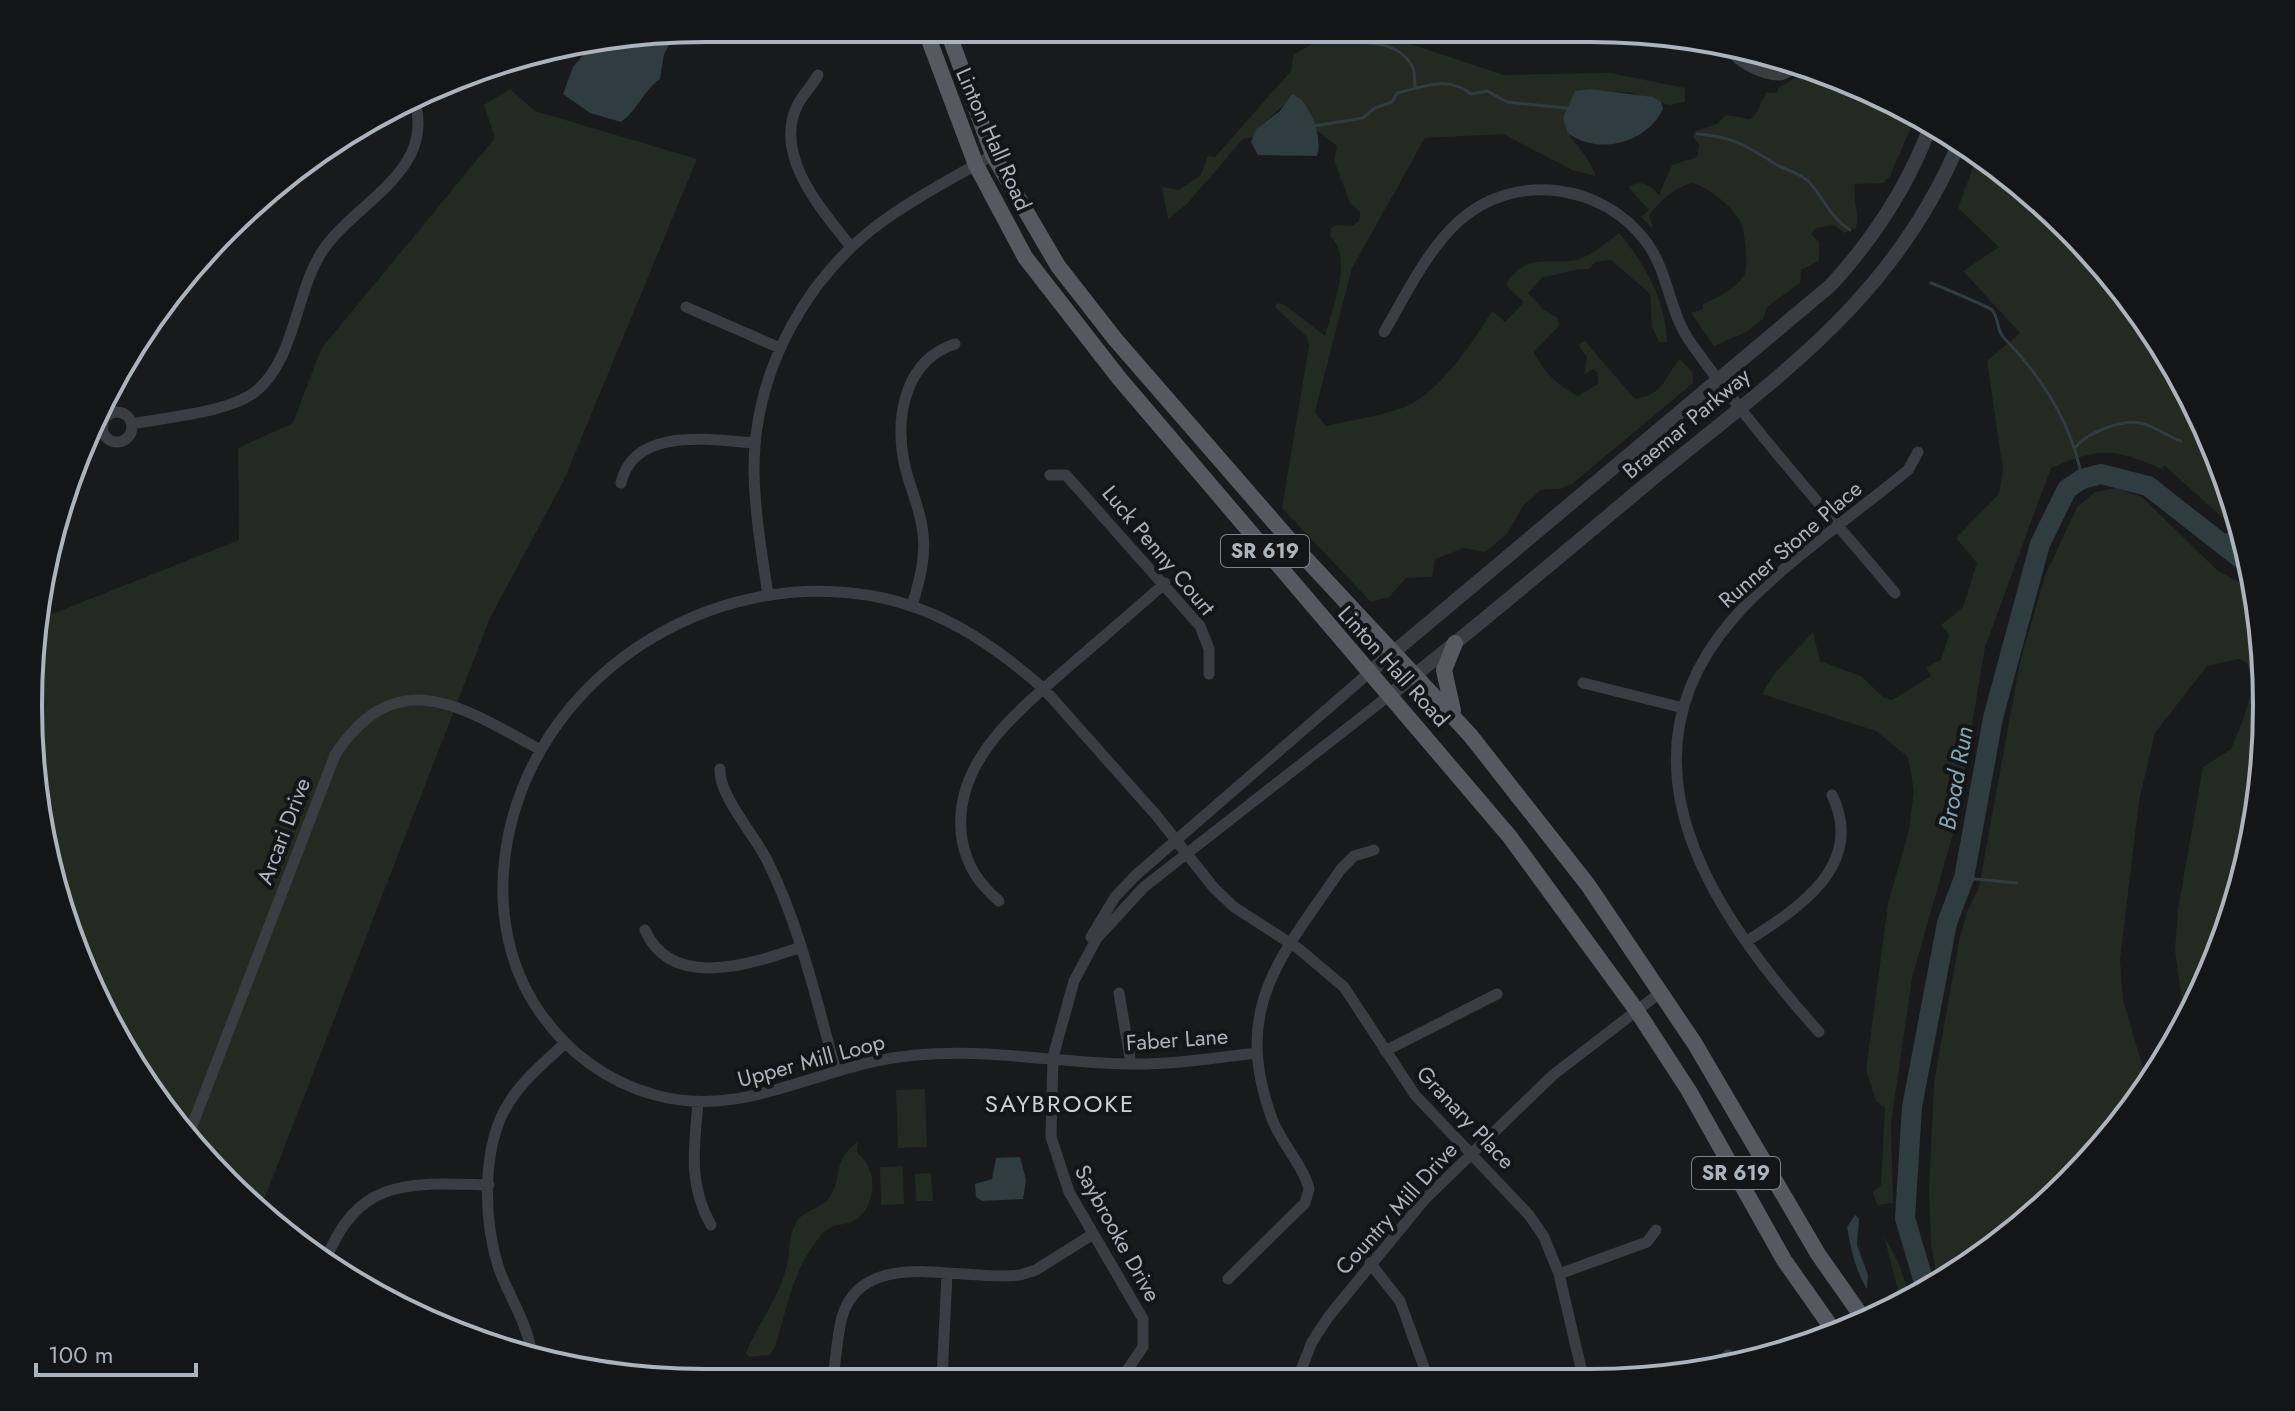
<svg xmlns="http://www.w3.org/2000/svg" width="2295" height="1411" font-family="Jost,sans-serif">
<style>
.green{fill:#222a21}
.water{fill:#2f3c40}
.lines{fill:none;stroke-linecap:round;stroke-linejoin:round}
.stream{stroke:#2f3c40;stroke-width:3}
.river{stroke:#2f3c40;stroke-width:20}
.minor{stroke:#3a3d41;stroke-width:11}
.tertiary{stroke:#3a3d41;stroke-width:14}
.primary{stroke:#565a60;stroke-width:16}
.labels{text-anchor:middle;stroke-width:8;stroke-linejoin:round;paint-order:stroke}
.shield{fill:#141517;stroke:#7e848a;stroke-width:2}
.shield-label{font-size:20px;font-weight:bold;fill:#acb3bb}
.street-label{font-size:22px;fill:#acb3bb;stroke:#141517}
.water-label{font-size:24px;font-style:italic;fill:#84a7b5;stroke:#141517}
.neighbourhood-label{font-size:24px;letter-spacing:2px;fill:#cdd2d7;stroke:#141517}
.rim{fill:none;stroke:#acb3bb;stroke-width:4}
</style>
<rect width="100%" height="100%" fill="#191a1c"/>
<path class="green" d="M1335,32H1399L1398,40L1504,75L1610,73L1685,88V102L1669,105L1629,92L1575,91C1552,141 1579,133 1596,176L1572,170L1503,134L1425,138L1352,268L1315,412L1326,426C1351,420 1380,416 1405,407C1439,393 1474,341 1492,311L1505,322L1524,302L1506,285C1525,252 1548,265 1575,260C1590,257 1607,242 1619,233C1645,263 1666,302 1667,342H1659L1652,327L1650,294L1611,260L1595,262L1589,269C1572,268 1560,275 1543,277L1528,293L1544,310L1558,318L1559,326L1534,352C1542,371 1560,387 1578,396L1598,384V373L1593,369L1584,374L1587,357L1578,345L1585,341L1635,399C1665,395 1664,376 1680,359L1693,373V383L1572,484L1560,489L1541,490L1523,506L1507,534L1485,552L1464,548L1435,559L1432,577L1406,578L1389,597L1371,602L1282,508L1309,346L1307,337L1275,307L1277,303L1285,305L1325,336C1332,309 1354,257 1330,236L1331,228L1337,225L1352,226L1359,221L1360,212L1350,203L1334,160L1337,146L1315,129L1312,117L1296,95L1256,129L1254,137L1243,139L1187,204L1168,219L1162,187L1178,190L1200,176L1208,156L1215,157L1291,71L1294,54Z
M1811,69L1848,79L1890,114L1895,106L1915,118L1890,176L1883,183L1855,184C1852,200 1860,212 1856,228L1844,233L1834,225L1816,228L1811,234L1819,242V261L1801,270L1800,283L1767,307L1763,319L1746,332L1714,346L1691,313L1703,309V304C1717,298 1735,289 1744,276C1749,268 1745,230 1740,221C1733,207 1707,186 1692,183C1675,187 1660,201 1649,215L1653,229L1641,217L1649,210L1628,187C1642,179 1650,185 1659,195L1672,165L1697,157L1699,145L1693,137L1695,131L1717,124L1726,115L1750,119L1756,114L1766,92L1777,93L1778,88Z
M510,89L535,111L697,159L564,480L490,618L260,1210L168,1118L64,923L30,720L34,716L28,705L42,618L239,540L238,448L293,423L321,349L495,138L484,105Z
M1978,154L2002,168L2099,258L2176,366L2231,487L2242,535L2164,465L2162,469C2112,448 2101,447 2051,468L1985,647L1955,827L1912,978L1891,1124L1893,1203L1877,1205L1873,1192L1881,1185L1885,1108L1876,1101L1866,1070L1888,904L1909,830L1914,791L1908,757L1876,731L1762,694L1774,674L1813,632L1820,661L1861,676L1884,698L1892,700L1931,676L1926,667L1941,660L1949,635L1941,625L1963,607L1977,563L1956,538L1999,494L2003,470L1987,361L2020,333L1963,271L1999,247L1958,208Z
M2116,488L2142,497L2218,571L2255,590C2284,714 2252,917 2185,1025L2175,950L2178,909L2203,767L2231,749L2242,723L2253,686L2247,663L2239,659L2207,666L2155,733L2139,801L2120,960L2123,1000L2148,1085L2127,1118L2036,1215L1939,1285L1931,1245L1929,1190L1934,1083L1959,941L1967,912L1979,887L2020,662L2045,576L2077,507L2095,492Z
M925,1089L927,1147L898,1148L896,1090Z
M858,1142L857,1153C877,1166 878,1202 858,1218C849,1226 838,1223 829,1228C822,1232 813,1246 809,1252C791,1279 785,1317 775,1347L770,1355L749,1357L746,1353C757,1325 778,1300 786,1269C791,1253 787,1237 797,1221C804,1210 824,1208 831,1195C843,1174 832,1160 858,1142Z
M903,1166L904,1204L881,1205L880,1167Z
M931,1173L933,1201H916L915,1174Z
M1884,1236L1899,1264L1911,1300L1898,1306L1900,1298Z"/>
<path class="water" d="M676,33L664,54L660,79C643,91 637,111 621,122L590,113L563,94L573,67L590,47Z
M1590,89L1653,97L1661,102L1663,109C1647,143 1598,156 1568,133L1563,118L1575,91Z
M1292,94C1311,101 1323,138 1317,156L1258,155L1251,142L1256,129L1280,111Z
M1020,1157L1026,1180L1023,1199L982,1201L976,1197L975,1184L992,1179L996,1158Z
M1855,1215L1859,1219L1857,1245L1868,1275L1867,1289C1855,1270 1851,1249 1847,1227Z"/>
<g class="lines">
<path class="stream" d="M1361,32L1368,43C1388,44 1404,50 1413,68C1416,73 1413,81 1416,88
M1314,126L1363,118L1375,108L1392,102L1397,93C1423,87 1448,75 1471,94L1487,91L1507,102L1567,108
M1697,134C1733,136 1748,147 1777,165C1788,171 1801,173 1810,183C1824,199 1830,217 1850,230
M1931,283C1939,286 1989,307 1992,310C1999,317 1996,330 2004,338C2042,377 2072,422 2082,479
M2076,447C2086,433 2122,419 2140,423C2154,425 2167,437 2181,441
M2217,540L2232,532L2238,518
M1964,878L2017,883"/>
<path class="river" d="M1927,1293L1905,1218L1912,1107L1947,923L1964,878L1993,718L2040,544L2067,489L2082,479L2101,474L2148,486L2249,565"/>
<path class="minor" d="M1729,47C1735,62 1763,75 1779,75C1786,75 1791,69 1796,65
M818,75C812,86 802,95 797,106C773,157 823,211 851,247
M686,307L780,348
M1384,332C1406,295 1427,250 1459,221C1514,171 1604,183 1647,243C1669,273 1669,313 1691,343C1753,430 1826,511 1895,593
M102 427a15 15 0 1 1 30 0a15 15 0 1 1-30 0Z
M132,424C167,417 227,413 255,392C296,359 295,292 323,250C355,203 435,171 415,103
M1050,475H1066L1200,626L1209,649V674
M621,483C634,426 711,440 755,443
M768,595C762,555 755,514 754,473C753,370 808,271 893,214C925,192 960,174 993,155
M912,606C919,582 926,559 923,534C921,509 909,487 904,462C895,416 905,360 955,344
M1583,683L1683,708
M720,769C718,794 755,836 767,860C800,926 816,1000 836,1070
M999,901C979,884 967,866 962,840C950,761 1021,709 1073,663C1104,636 1135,610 1165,583
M645,930C672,992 754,963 801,947
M1091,937L1115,897L1136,875L1370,672
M1747,941C1799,908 1866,865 1832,795
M1119,993L1131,1064
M1819,1032C1715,916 1608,764 1732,620C1777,567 1854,515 1908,470L1918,452
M1385,1051L1497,994
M1257,1053C1214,1058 1170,1065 1127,1064C1042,1062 961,1043 876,1061C800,1077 735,1117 655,1095C607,1082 567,1052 539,1011C508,966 498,910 505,856C528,679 711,561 883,598C946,612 996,647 1044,689L1156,815L1214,888L1234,907L1299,949L1344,987L1415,1095L1529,1215L1544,1237L1559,1274L1584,1381
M698,1103C694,1148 688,1185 711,1225
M195,1145L192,1126L335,755C397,661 462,707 539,749
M325,1262C358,1176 410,1183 489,1185
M1370,1263L1400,1301L1429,1381
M1559,1274L1647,1242L1656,1230
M1228,1279L1305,1203L1309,1189C1303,1165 1281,1143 1272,1119C1231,1007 1281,957 1341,869L1354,856L1374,850
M532,1354C527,1323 510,1298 499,1269C483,1220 481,1144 510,1101C524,1079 546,1061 565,1043
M1717,1365L1728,1355
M833,1378C836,1358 837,1336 842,1317C863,1244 966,1283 1020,1275L1036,1270L1093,1234
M942,1379L947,1274
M1121,1379L1143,1347V1319L1069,1192L1051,1137L1053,1057L1074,981L1097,938L1144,887L1391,694
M1297,1380L1312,1342L1329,1316L1425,1199L1553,1075L1661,992"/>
<path class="tertiary" d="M1370,672L1831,285C1874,238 1908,186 1930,127
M1391,694C1477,627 1560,556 1644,486C1772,380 1892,303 1959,143"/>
<path class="primary" d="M925,29L976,165L1025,257L1119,378L1510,837L1637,1011L1689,1091L1784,1260L1836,1334
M947,29L993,155L1058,266L1115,339L1307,560L1470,735L1588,885L1695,1044L1818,1254L1865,1321
M1453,711L1444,670L1455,643"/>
</g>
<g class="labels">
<g class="shield">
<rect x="1221" y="535" width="88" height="32" rx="6"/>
<rect x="1692" y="1157" width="88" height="32" rx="6"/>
</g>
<g class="shield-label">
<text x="1265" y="558">SR 619</text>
<text x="1736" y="1180">SR 619</text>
</g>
<g class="street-label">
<text transform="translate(994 139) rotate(66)" y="8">Linton Hall Road</text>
<text transform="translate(1686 423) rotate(-40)" y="8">Braemar Parkway</text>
<text transform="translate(1790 544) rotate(-41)" y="8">Runner Stone Place</text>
<text transform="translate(1159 550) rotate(50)" y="8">Luck Penny Court</text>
<text transform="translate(1394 666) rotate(48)" y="8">Linton Hall Road</text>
<text transform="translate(283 831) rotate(-69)" y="8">Arcari Drive</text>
<text transform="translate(1177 1039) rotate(-4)" y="8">Faber Lane</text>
<text transform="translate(811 1060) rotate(-15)" y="8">Upper Mill Loop</text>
<text transform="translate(1466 1117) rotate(47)" y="8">Granary Place</text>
<text transform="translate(1396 1208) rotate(-48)" y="8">Country Mill Drive</text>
<text transform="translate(1118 1233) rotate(61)" y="8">Saybrooke Drive</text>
</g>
<g class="water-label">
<text transform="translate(1956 778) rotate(-80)" y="8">Broad Run</text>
</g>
<g class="neighbourhood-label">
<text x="1060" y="1112">SAYBROOKE</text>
</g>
</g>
<path d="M0 0H2295V1411H0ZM705 42H1590A663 663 0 0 1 2253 705V706A663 663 0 0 1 1590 1369H705A663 663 0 0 1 42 706V705A663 663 0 0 1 705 42Z" fill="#141517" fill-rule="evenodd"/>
<path class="rim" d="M705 42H1590A663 663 0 0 1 2253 705V706A663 663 0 0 1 1590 1369H705A663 663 0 0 1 42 706V705A663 663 0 0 1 705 42Z"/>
<path d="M36 1363v12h160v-12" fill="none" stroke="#acb3bb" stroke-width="4"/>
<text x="48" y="1363" font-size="24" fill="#acb3bb" stroke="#141517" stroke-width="6" paint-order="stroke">100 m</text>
</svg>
